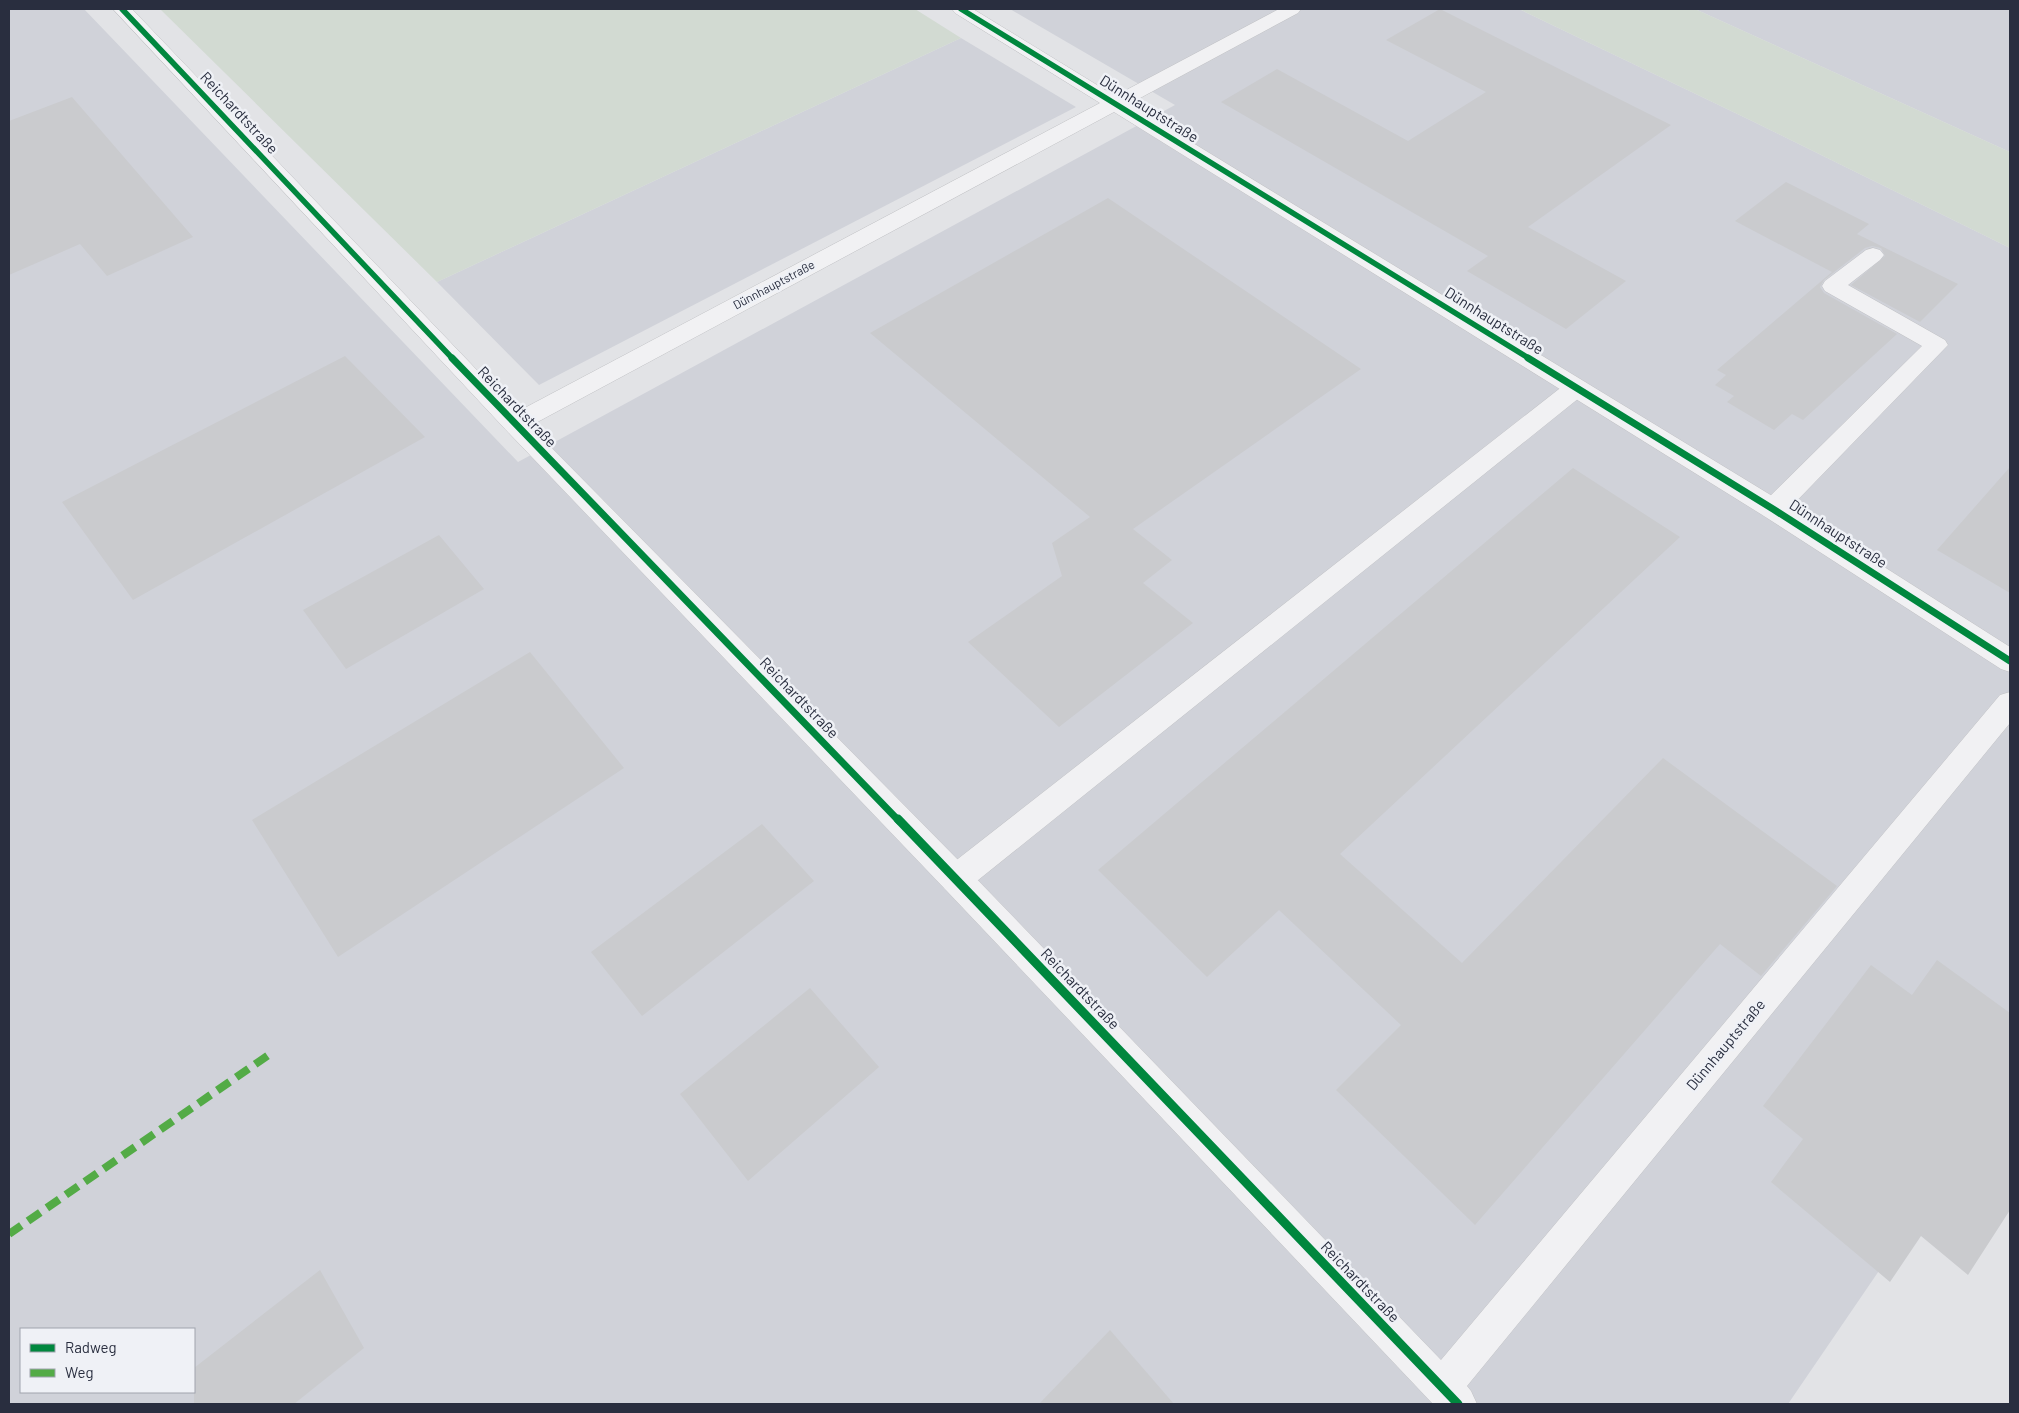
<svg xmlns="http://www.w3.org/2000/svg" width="2019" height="1413" font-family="Barlow,sans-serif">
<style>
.built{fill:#d0d2d9;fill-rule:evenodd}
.green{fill:#d2dad2}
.building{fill:#cacbce}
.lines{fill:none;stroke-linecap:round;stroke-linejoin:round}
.service-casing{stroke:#c0c1c4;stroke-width:1}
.minor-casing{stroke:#c0c1c4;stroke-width:1}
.service{fill:#f1f1f3;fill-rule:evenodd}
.minor{fill:#f1f1f3;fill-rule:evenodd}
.quiet{stroke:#53ab46;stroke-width:8;stroke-dasharray:15 8;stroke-linecap:butt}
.cycleway-far2-casing{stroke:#eff1f6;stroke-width:8}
.cycleway-far1-casing{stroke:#eff1f6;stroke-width:10}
.cycleway-casing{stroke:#eff1f6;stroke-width:12}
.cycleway-far2{stroke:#00873e;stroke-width:5.5}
.cycleway-far1{stroke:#00873e;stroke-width:7}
.cycleway{stroke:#00873e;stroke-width:9}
.labels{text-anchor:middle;stroke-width:5;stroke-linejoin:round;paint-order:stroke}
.far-street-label{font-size:12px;fill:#292e3f;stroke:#eff1f6}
.street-label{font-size:15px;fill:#292e3f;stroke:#eff1f6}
</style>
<rect width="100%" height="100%" fill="#e2e3e6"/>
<path class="built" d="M9,9H84L518,462L1175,105L1010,9H1519L1752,121L2010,248V1079L1788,1404H9ZM21,1329H194V1392H21Z
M1695,9H2010V152Z
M961,38L1076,107L539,385L437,282Z"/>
<path class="green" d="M160,9H915L961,38L437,282Z
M1519,9H1695L2010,152V248L1752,121Z"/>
<path class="building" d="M1440,9L1671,125L1528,227L1626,281L1566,329L1467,271L1488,256L1221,102L1277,69L1408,141L1486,92L1386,40Z
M72,97L193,237L107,276L80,244L9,275V121Z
M1786,182L1869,224L1857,234L1958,284L1920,322L1851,285L1885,256L1881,248L1872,246L1865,248L1824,280L1820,287L1824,293L1897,334L1803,420L1792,414L1774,430L1727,402L1734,396L1715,385L1726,375L1717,370L1832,272L1735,221Z
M1108,198L1361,369L1133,529L1172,560L1143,583L1193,623L1059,727L968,642L1062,576L1052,543L1090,517L870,333Z
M345,356L425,437L133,600L62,502Z
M2010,467V593L1937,550Z
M1573,468L1680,537L1340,854L1462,963L1663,758L1837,886L1761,976L1720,944L1475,1225L1336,1090L1401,1025L1279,910L1207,977L1098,870Z
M439,535L484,589L346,669L303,610Z
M530,652L624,768L338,957L252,820Z
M762,824L814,881L642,1016L591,952Z
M1937,960L2010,1013V1210L1968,1275L1921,1236L1890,1282L1771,1182L1803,1139L1763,1106L1871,965L1912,995Z
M810,988L879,1067L748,1181L680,1094Z
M320,1270L364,1348L294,1404H194V1368Z
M1110,1330L1174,1404H1039Z"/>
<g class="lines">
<g class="service-casing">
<path id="service" d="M1873,248L1880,250L1884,255L1880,260L1848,285L1945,340L1948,345L1782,516L1773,518L1764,516L1761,509L1764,502L1922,346L1825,291L1822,286L1825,281L1866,250Z
M1576,380L1584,382L1588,388L1584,394L967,889L956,893L945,889L941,879L945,869L1568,382Z"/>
</g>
<g class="minor-casing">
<path id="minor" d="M113,9H132L517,412L1100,103L955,13L952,9H973L1115,96L1279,9H1301L1298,13L1129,104L1782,502L2010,647V672L2001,669L1764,516L1114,112L530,426L967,869L1441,1360L2000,695L2010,692V723L1467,1386L1471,1391L1477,1404H1433L945,889L506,430Z"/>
</g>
<use href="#service" class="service"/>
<use href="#minor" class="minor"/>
<path class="quiet" d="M9,1234L270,1054"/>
<g class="cycleway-far2-casing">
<path id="cycleway-far2" d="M122,9L453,359
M961,9L1530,359"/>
</g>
<g class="cycleway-far1-casing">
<path id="cycleway-far1" d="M452,358L899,821
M1528,358L1773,509L2010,661"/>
</g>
<g class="cycleway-casing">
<path id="cycleway" d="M898,819L1458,1404"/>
</g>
<use href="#cycleway-far2" class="cycleway-far2"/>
<use href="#cycleway-far1" class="cycleway-far1"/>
<use href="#cycleway" class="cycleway"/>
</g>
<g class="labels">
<g class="far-street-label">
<text transform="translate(774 285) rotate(-28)" y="4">Dünnhauptstraße</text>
</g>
<g class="street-label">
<text transform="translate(1149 109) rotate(32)" y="5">Dünnhauptstraße</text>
<text transform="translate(239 113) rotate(47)" y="5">Reichardtstraße</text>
<text transform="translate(1494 321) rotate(32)" y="5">Dünnhauptstraße</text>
<text transform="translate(517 407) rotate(46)" y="5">Reichardtstraße</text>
<text transform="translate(1838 534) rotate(33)" y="5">Dünnhauptstraße</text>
<text transform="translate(799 698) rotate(46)" y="5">Reichardtstraße</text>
<text transform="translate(1080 989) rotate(46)" y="5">Reichardtstraße</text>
<text transform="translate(1726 1045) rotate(-50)" y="5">Dünnhauptstraße</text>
<text transform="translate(1360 1282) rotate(46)" y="5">Reichardtstraße</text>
</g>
</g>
<rect width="2019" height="1413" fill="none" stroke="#292e3f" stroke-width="20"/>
<rect x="20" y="1328" width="175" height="65" fill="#eff1f6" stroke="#a0a3ad"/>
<rect x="30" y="1344" width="25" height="8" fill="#00873e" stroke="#a0a3ad"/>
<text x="65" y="1353" font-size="15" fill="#292e3f">Radweg</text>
<rect x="30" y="1369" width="25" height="8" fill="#53ab46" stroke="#a0a3ad"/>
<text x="65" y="1378" font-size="15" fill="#292e3f">Weg</text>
</svg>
